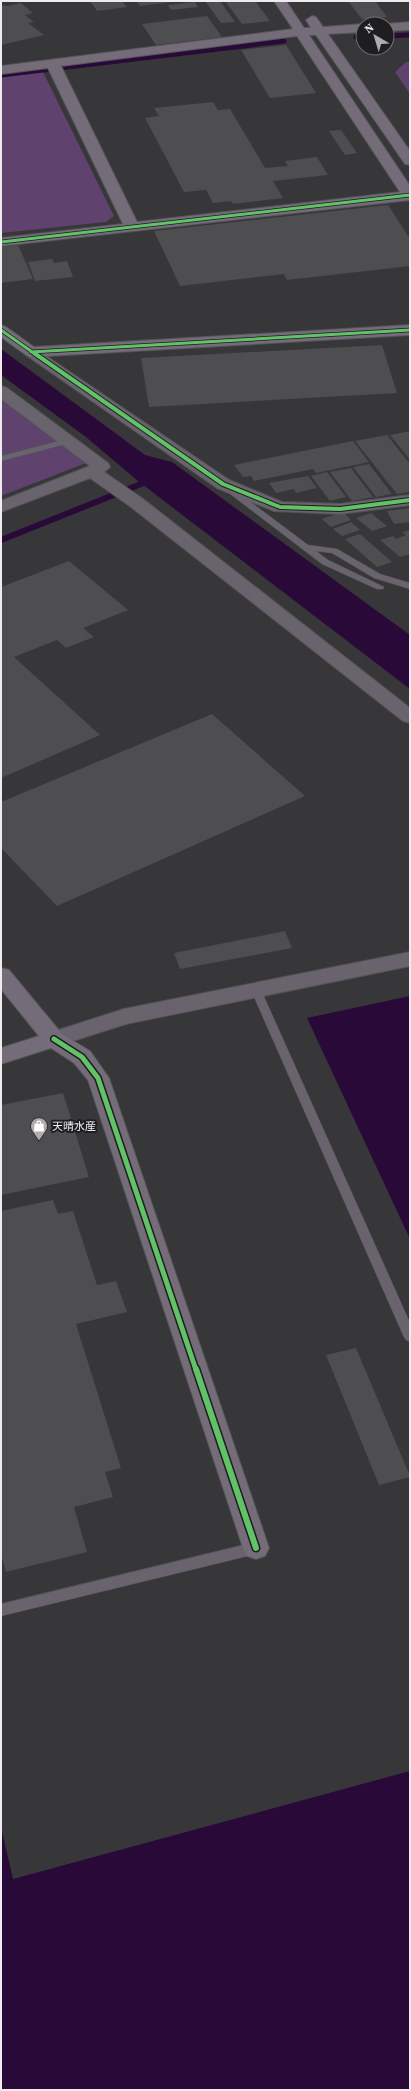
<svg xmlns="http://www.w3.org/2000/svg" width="411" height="2091" font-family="'Source Serif 4','Noto Sans JP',serif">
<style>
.green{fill:#5f436e}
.water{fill:#290938}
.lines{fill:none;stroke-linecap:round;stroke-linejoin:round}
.stream-far1{stroke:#290938;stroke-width:5}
.stream{stroke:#290938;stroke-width:6}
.building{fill:#4e4d4f}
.lane-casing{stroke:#545355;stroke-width:1}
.street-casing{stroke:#545355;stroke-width:2}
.secondary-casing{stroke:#545355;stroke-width:2}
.lane{fill:#69636d;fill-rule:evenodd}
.street{fill:#69636d;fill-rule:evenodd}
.secondary{fill:#746c79;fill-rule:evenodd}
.cycleway-far3-casing{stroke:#1e1d1f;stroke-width:4.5}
.cycleway-far2-casing{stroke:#1e1d1f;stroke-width:6}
.cycleway-far1-casing{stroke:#1e1d1f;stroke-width:8}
.cycleway-casing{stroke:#1e1d1f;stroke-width:9}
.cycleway-far3{stroke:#61c268;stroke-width:3}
.cycleway-far2{stroke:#61c268;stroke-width:4}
.cycleway-far1{stroke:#61c268;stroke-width:5}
.cycleway{stroke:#61c268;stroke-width:6}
.labels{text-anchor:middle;stroke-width:4;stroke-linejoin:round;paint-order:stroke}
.poi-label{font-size:11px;fill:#eeecef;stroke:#1e1d1f;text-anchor:start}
</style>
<rect width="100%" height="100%" fill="#373638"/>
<path class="green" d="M406,62H410V94L395,72Z
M43,72L114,216L106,222L1,233V77Z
M4,401L86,463L1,496V402Z"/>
<path class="water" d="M1,349L145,455L172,462L410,635V689L138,481L86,437L1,375Z
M410,996V1239L307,1018Z
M410,1771V2090H1V1827L13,1879Z"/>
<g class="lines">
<path class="stream-far1" d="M387,36L410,35
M356,37H363
M1,75L284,41"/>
<path class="stream" d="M1,540L151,480"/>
</g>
<path class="building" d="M90,1H122L127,7L97,11Z
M136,1H170L171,2L140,6Z
M205,1H220L235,22L221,23Z
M225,1H255L270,21L242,24Z
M348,1H375L387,17L362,19Z
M195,2L198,7L171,10L168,5Z
M21,3L33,13L25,15L34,22L28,23L44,35L1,45V5L7,6Z
M207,16L222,37L156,45L142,24Z
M286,45L316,93L270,98L241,50Z
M213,102L218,110L230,109L265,168L288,166L285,161L317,157L328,175L273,181L283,198L233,204L231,201L213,203L206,190L184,192L145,118L159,116L154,108Z
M341,130L357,153L345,155L329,131Z
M388,205L410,239V266L287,280L284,274L180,286L154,231Z
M18,245L33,279L1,283V247Z
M52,259L54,263L67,261L73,277L35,281L28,262Z
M382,345L397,393L149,407L141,358Z
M410,431V460L390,435Z
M387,435L410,464V492L397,494L355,441Z
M353,441L369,462L316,473L313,469L254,481L251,476L243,477L234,465Z
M369,464L392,494L376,497L353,467Z
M351,468L373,497L352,501L330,472Z
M327,472L346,497L330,501L311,476Z
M308,476L317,488L296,493L294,489L276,493L269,483Z
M410,508V522L394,524L387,511Z
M343,512L351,520L331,527L322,519Z
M371,513L387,526L372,531L356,518Z
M351,522L360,530L342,536L333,529Z
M410,530V554L400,557L380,540L393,536L396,539L406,535L402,532Z
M360,534L392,562L377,567L345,539Z
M69,561L128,610L83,628L94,637L66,648L57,640L14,657L100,735L1,778V587Z
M212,714L305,796L57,906L1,848V802Z
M285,931L292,948L180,969L174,953Z
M63,1093L89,1177L1,1195V1105Z
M53,1200L58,1214L73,1211L97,1285L116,1281L127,1312L76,1324L121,1468L105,1472L113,1497L74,1507L87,1552L6,1572L1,1554V1211Z
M356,1348L410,1476V1477L379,1485L326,1355Z"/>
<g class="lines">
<g class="lane-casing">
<path id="lane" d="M67,439H70V443L1,461V456Z
M228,485L308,545L337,549L380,574L410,583V589L374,578L332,553L316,551L328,560L384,587L383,589H377L322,564L225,490V486Z
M256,986L261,990L410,1323V1342L406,1340L404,1337L251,990Z
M256,1542L261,1544L263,1548L261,1552L256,1554L1,1616V1604Z"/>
</g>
<g class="street-casing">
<path id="street" d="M31,347L36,349L229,480L282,502L340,504L410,495V505L340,514L274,511L217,488L26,355L23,352L26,349Z
M1,386L7,388L108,463L110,467L104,472L143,499L410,708V723L403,721L131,507L90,478L1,512V501L90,466L1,399Z
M410,952V966L126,1024L54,1047L46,1044L43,1039L46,1034L124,1009Z"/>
</g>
<g class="secondary-casing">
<path id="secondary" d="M274,1H286L304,28H311L306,20L312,16L316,17L323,27L363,24V32L328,34L410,151V165L405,164L316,35H309L410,186V200L1,246V238L123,224L48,68L1,74V66L293,29ZM297,36L400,192L137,222L61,66Z
M410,22V30L387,31V24H384Z
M1,325L6,327L34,347L410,325V335L31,357L26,355L1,337Z
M1,968L9,970L62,1034L90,1051L109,1078L269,1548L265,1556L256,1559L247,1556L243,1548L88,1080L74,1063L51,1048L1,1064V1048L39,1036L1,989Z"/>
</g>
<use href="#lane" class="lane"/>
<use href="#street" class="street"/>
<use href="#secondary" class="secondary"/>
<g class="cycleway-far3-casing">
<path id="cycleway-far3" d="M1,242L410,195
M1,330L35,354
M31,352L410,330"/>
</g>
<g class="cycleway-far2-casing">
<path id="cycleway-far2" d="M34,353L223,484L280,507L340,509L410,500"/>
</g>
<g class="cycleway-far1-casing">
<path id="cycleway-far1" d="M54,1039L82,1057L98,1078L196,1370"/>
</g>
<g class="cycleway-casing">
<path id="cycleway" d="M196,1369L256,1548"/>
</g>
<use href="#cycleway-far3" class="cycleway-far3"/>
<use href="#cycleway-far2" class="cycleway-far2"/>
<use href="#cycleway-far1" class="cycleway-far1"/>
<use href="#cycleway" class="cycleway"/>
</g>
<defs>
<g id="shop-pin" transform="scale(0.9)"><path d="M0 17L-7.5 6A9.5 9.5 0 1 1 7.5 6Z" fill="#aeacaf" stroke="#1e1d1f"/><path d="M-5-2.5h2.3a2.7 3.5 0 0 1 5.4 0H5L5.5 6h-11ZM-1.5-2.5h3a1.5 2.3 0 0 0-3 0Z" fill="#fff"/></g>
</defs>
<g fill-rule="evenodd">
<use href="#shop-pin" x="39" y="1126"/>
</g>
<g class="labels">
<g class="poi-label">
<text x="52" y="1130">天晴水産</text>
</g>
</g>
<rect width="411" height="2091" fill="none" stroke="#eeecef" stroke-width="4"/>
<g transform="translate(375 36) rotate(322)"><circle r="19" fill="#1e1d1f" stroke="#717072"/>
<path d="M0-3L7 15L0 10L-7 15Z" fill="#aeacaf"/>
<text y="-6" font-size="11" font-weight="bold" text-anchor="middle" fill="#eeecef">N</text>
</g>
</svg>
